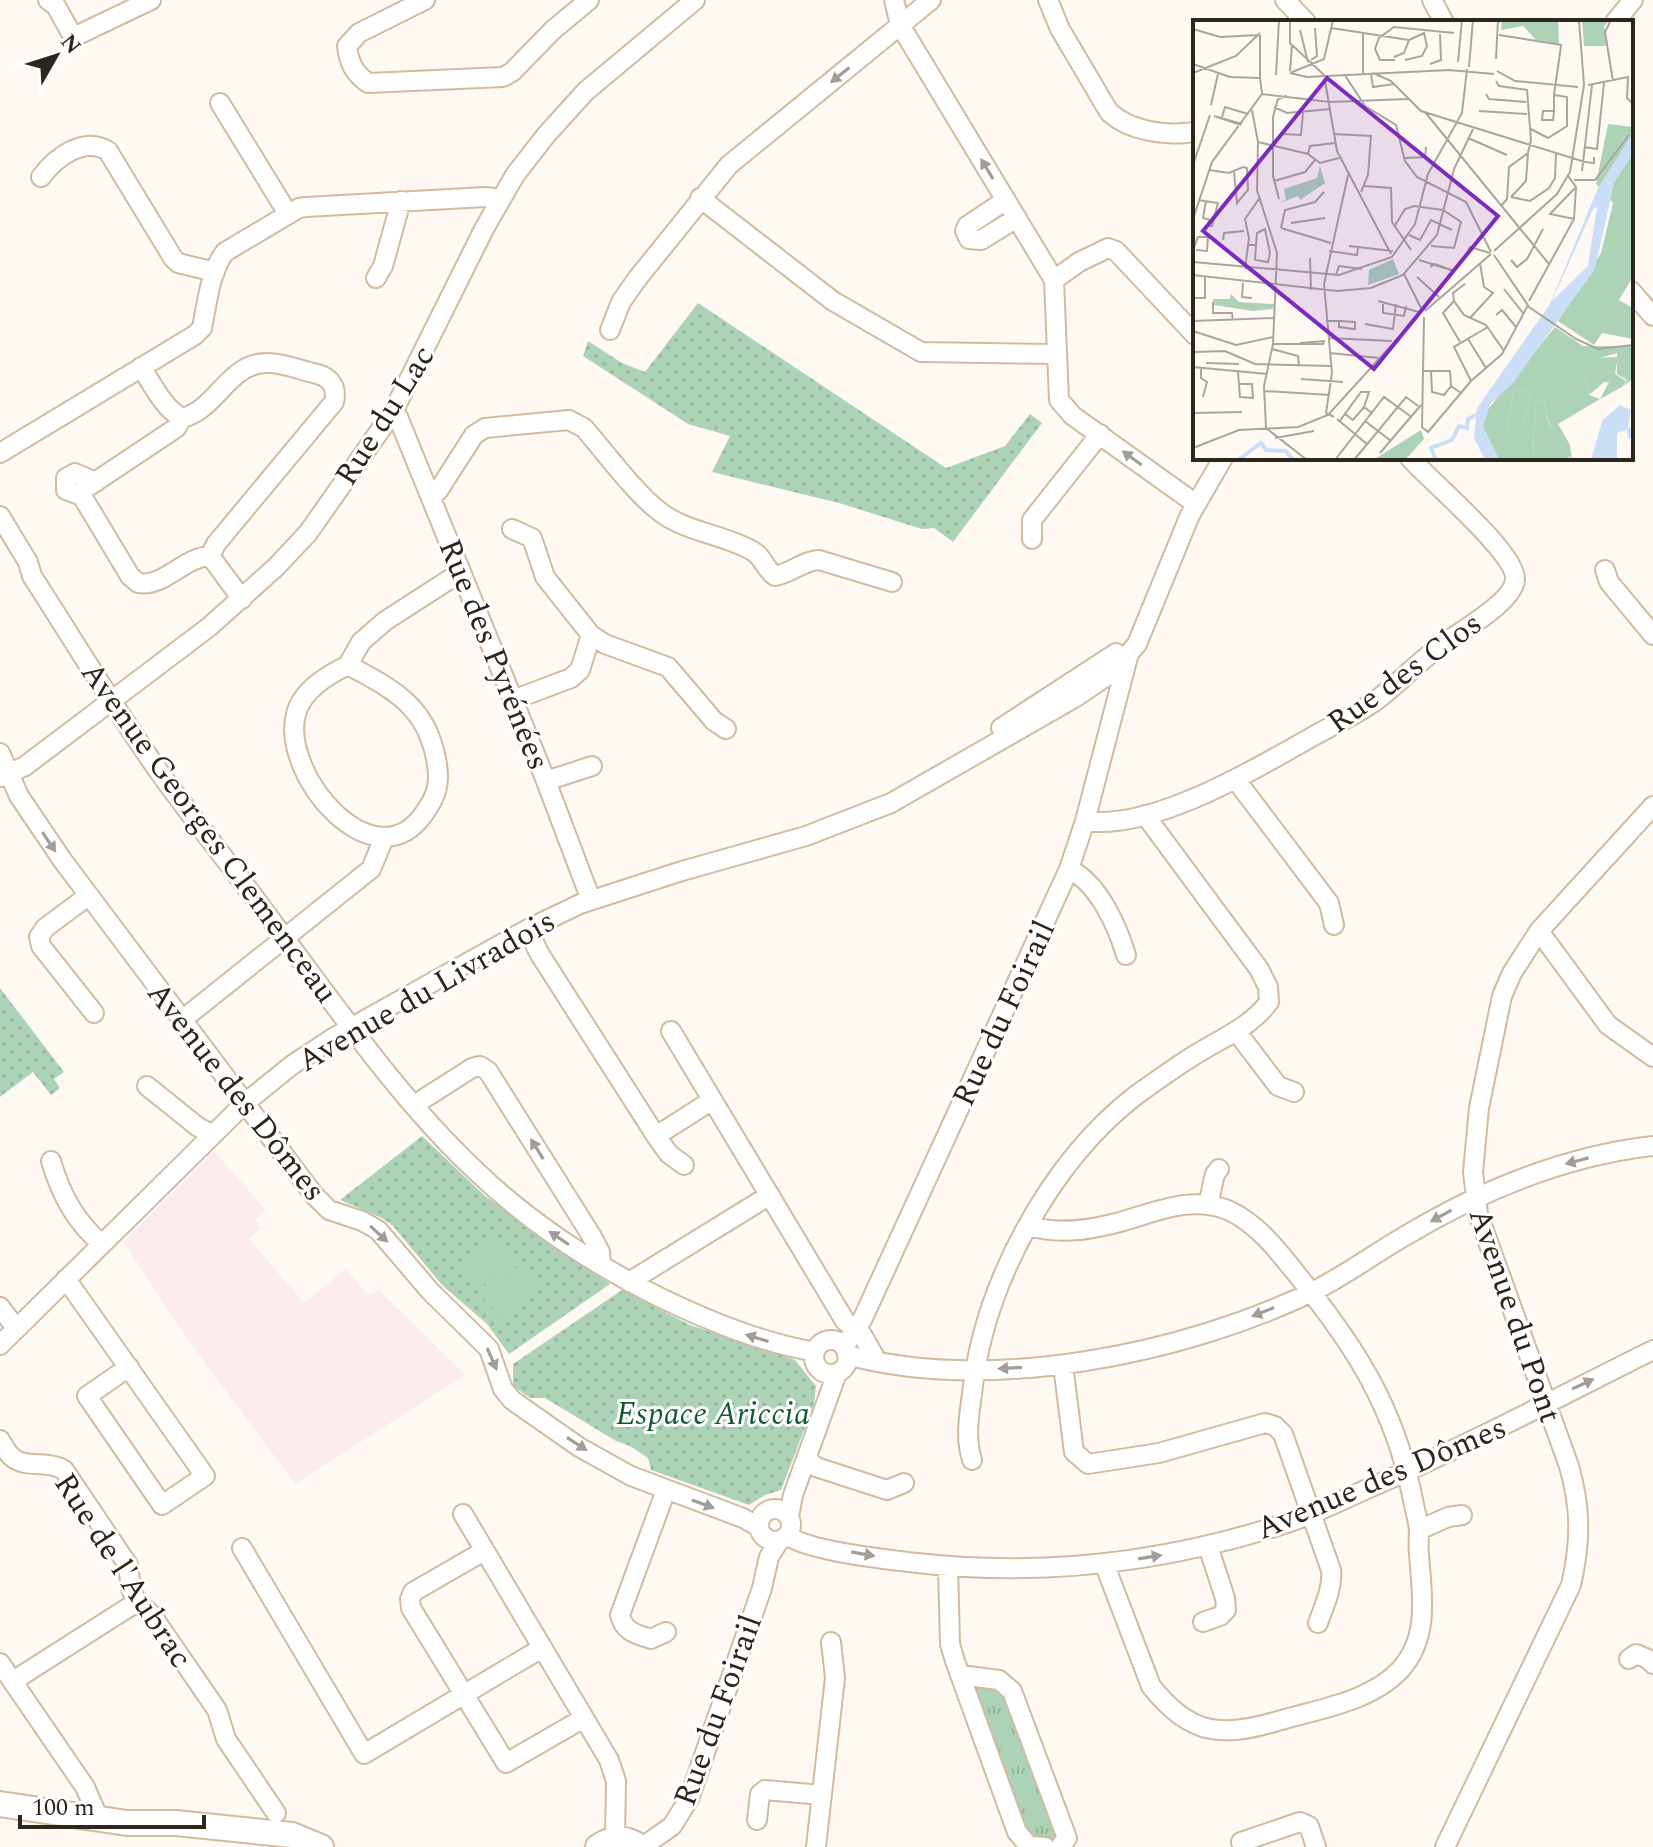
<svg xmlns="http://www.w3.org/2000/svg" width="1653" height="1847" font-family="Spectral,serif">
<style>
.education{fill:#fcebed}
.grass{fill:url(#grass-tufts)}
.park{fill:url(#park-dots)}
.pitch{fill:#add3b7}
.lines{fill:none;stroke-linecap:round;stroke-linejoin:round}
.minor-casing{stroke:#d2bca0;stroke-width:22}
.major-casing{stroke:#d2bca0;stroke-width:28}
.minor{stroke:#fff;stroke-width:18}
.major{stroke:#fff;stroke-width:24}
.oneway{fill:#a19d98}
.labels{text-anchor:middle;stroke-width:6;stroke-linejoin:round;paint-order:stroke}
.street-label{font-size:32px;fill:#2e261b;stroke:#fff}
.park-label{font-size:32px;font-style:italic;fill:#135b31;stroke:#fff}
.inset-river{fill:none;stroke:#cbdef8;stroke-width:4}
.inset-road{fill:none;stroke:#aba59d;stroke-width:2}
.view{fill:#7b2cbf;fill-opacity:0.15;stroke:#7b2cbf;stroke-width:4}
.inset-edge{fill:none;stroke:#2e261b;stroke-width:4}
</style>
<defs>
<pattern id="grass-tufts" width="24" height="20" patternUnits="userSpaceOnUse" patternTransform="scale(2)"><rect width="24" height="20" fill="#add3b7"/><path d="M3 7l-1-3M5 7V3M7 7l1-3M15 17l-1-3M17 17v-4M19 17l1-3" fill="none" stroke="#95b59d"/></pattern>
<pattern id="park-dots" width="8" height="8" patternUnits="userSpaceOnUse" patternTransform="scale(2)"><rect width="8" height="8" fill="#add3b7"/><path d="M2 2h.1M6 6h.1" fill="none" stroke="#95b59d" stroke-width="1.8" stroke-linecap="round"/></pattern>
</defs>
<rect width="100%" height="100%" fill="#fef9f3"/>
<path class="education" d="M214,1151L266,1210L255,1220L261,1228L249,1239L304,1303L346,1269L368,1295L379,1290L465,1375L295,1484L181,1330L124,1242Z"/>
<path class="grass" d="M978,1684L1002,1689L1057,1832L1056,1837C1049,1842 1034,1842 1027,1836L973,1687Z"/>
<path class="park" d="M698,303L946,468L1005,446L1030,414L1042,423L953,542L934,528L922,529L839,503L712,472L730,436L688,424L583,356L588,341L622,363L645,372Z
M0,988L64,1072L54,1079L60,1088L51,1095L33,1072L0,1097Z
M422,1136L485,1196L610,1284L509,1354L487,1324L442,1285L393,1226L382,1218L340,1200Z
M622,1290L690,1325L795,1360L816,1386L814,1404L781,1490L765,1495L749,1505L651,1470L648,1458L630,1446L616,1441L545,1398H530L513,1386V1364Z"/>
<path class="pitch" d="M496,1234L516,1256L479,1289L459,1267Z
M523,1262L542,1283L501,1319L482,1297Z"/>
<g class="lines">
<g class="minor-casing">
<path id="minor" d="M48,0L56,6L71,33L80,34L151,0
M425,0L359,33L347,46C349,63 354,73 368,83L503,77L512,72L553,30L589,0
M894,0L900,25L1054,280L1059,400L1073,416L1196,504
M1048,0L1060,29L1109,112C1131,132 1166,136 1195,132
M1285,0L1306,22
M1432,0L1444,22
M1615,22L1633,0
M220,103L288,214
M41,177C56,157 84,136 108,151L173,258L178,263L215,272
M700,198L833,301L921,352L1057,354
M1006,200L967,226L965,231L969,239L981,240L1017,218
M376,278L383,266L401,201
M1054,280L1079,262L1108,248L1116,251L1195,335
M1631,291L1653,316
M610,330L621,302L637,279L729,165L931,0
M141,367C153,385 163,408 182,418C217,410 229,361 269,363C284,363 302,371 317,374C332,378 337,388 334,402L216,544L210,556
M393,412L398,417L546,781L591,900
M182,418L176,428L86,488L82,496L130,576L138,583C163,588 184,557 210,556
M0,453L195,335L202,328C207,304 210,271 225,252L299,208L306,207L485,197L501,199
M431,494L438,491L474,435L485,428L569,420L584,428C605,452 635,493 659,511C685,532 722,534 751,550C763,556 765,569 775,576C792,573 802,561 819,560L892,582
M82,496L66,490V478L75,473L96,482
M0,516L28,562L32,576C74,641 113,706 157,769C195,822 236,872 274,924C338,1009 399,1099 477,1172C531,1224 595,1265 661,1298C711,1322 760,1342 815,1352
M512,529L532,538L545,577L591,635L605,644L668,667L714,721L726,729
M1032,539V520L1100,434
M210,556L242,599
M1605,570L1609,582L1653,635
M348,665C392,689 426,705 436,759C441,783 437,796 423,815C374,883 280,776 296,714C302,690 328,675 348,665Z
M348,665L361,642L385,621L461,572
M513,700L571,678L580,670L591,635
M1001,728L1116,653
M0,753L19,796L63,861L314,1195L329,1210L362,1221L378,1230L430,1291L489,1349L503,1389L512,1400L579,1447L631,1476L743,1518L759,1527
M1,777L25,766L209,627L276,567L308,533L393,412L484,229L515,175L547,134L586,91L695,0
M1236,780L1329,903L1334,925
M546,781L592,766
M1085,821C1151,831 1254,770 1310,738C1331,726 1354,716 1374,702C1397,685 1416,664 1439,647C1457,633 1513,603 1515,580C1518,554 1430,481 1410,458
M1069,869C1098,883 1117,925 1126,955
M88,896L45,928L39,937L41,946L94,1013
M528,929L539,953L656,1136L711,1101
M1539,931L1608,1025L1653,1057
M182,1020L371,869L384,838
M671,1031L845,1321L861,1333L877,1361
M1236,1031L1278,1086L1294,1092
M147,1086L198,1127L212,1134
M414,1105L472,1068L480,1066L488,1071L591,1235L600,1252L601,1265
M656,1136L669,1154L684,1165
M51,1161C60,1192 75,1222 101,1243
M1208,1205L1215,1174L1219,1169
M1029,1226C1057,1234 1084,1231 1112,1224C1150,1215 1191,1193 1230,1211C1259,1225 1279,1252 1299,1277C1355,1346 1394,1407 1412,1495C1414,1507 1418,1519 1419,1531C1419,1539 1418,1547 1419,1555C1422,1595 1430,1637 1400,1670C1370,1702 1318,1709 1278,1721C1221,1738 1189,1735 1151,1686L1104,1563
M66,1279L205,1476L162,1505L87,1396L129,1367
M629,1282L770,1195
M0,1307L16,1328
M814 1357a17 17 0 1 1 34 0a17 17 0 1 1-34 0Z
M0,1345L245,1103L292,1065L336,1036L528,929L580,904L682,871L806,836L891,803L1076,697L1114,671L1137,644L1190,515L1223,458
M844,1347L863,1318L1069,869L1085,821L1128,657
M847,1355C990,1393 1181,1355 1312,1292C1344,1276 1374,1254 1405,1236C1482,1190 1564,1156 1653,1146
M1063,1365L1074,1452L1088,1464L1159,1453L1265,1423L1275,1426L1283,1434L1331,1570C1333,1588 1324,1606 1318,1623
M0,1440C3,1445 7,1453 12,1457C25,1469 49,1460 64,1470L128,1565L131,1589L137,1602L151,1614L217,1710L226,1739L276,1813
M807,1459L816,1467L887,1490L904,1483
M972,1460C965,1438 969,1416 972,1394C983,1286 1049,1163 1135,1096C1153,1083 1171,1070 1190,1058C1217,1040 1249,1029 1269,1002L1268,987L1259,969L1145,815
M759 1525a16 16 0 1 1 32 0a16 16 0 1 1-32 0Z
M463,1514L609,1760L616,1781L615,1839
M789,1517L793,1495L837,1373
M1419,1530L1448,1517L1462,1515
M788,1536C813,1552 885,1559 917,1563C1042,1577 1168,1562 1287,1523C1317,1513 1346,1498 1376,1485C1470,1444 1561,1396 1653,1350
M242,1548L364,1754L542,1648
M484,1551L413,1592L410,1599L411,1608L506,1763L584,1718
M948,1567L950,1644L955,1661L1017,1832L1029,1846L1045,1847
M1203,1622L1220,1616L1226,1610L1225,1598L1208,1546
M666,1632L651,1639C636,1634 624,1632 620,1615L666,1490
M1629,1659L1636,1654L1648,1659L1653,1664
M0,1663L85,1787L99,1819
M960,1675L999,1680L1012,1691L1067,1838L1060,1847
M13,1681L137,1602
M757,1820L760,1794L765,1790L822,1795
M1241,1842L1300,1822L1309,1826L1316,1847
M642,1847L672,1826L689,1799L762,1588L769,1557L779,1541
M816,1847L835,1678L831,1642
M1445,1847L1571,1585C1581,1542 1581,1508 1569,1466L1478,1214L1473,1172L1479,1108L1502,996L1512,973L1539,931L1653,806"/>
</g>
<g class="major-casing">
<path id="major" d="M0,1804L127,1823H176L292,1835L321,1847
M598,1847C612,1837 626,1837 640,1847"/>
</g>
<use href="#minor" class="minor"/>
<use href="#major" class="major"/>
</g>
<defs><path id="oneway-solid" d="M-6-.8H1V-3.2L6.5 0L1 3.2V.8H-6Z" transform="scale(2)"/></defs>
<g class="oneway">
<use href="#oneway-solid" transform="translate(840 75) rotate(141)"/>
<use href="#oneway-solid" transform="translate(987 169) rotate(-121)"/>
<use href="#oneway-solid" transform="translate(1132 458) rotate(-144)"/>
<use href="#oneway-solid" transform="translate(49 842) rotate(56)"/>
<use href="#oneway-solid" transform="translate(537 1149) rotate(-122)"/>
<use href="#oneway-solid" transform="translate(1577 1161) rotate(165)"/>
<use href="#oneway-solid" transform="translate(1441 1216) rotate(151)"/>
<use href="#oneway-solid" transform="translate(379 1234) rotate(43)"/>
<use href="#oneway-solid" transform="translate(559 1238) rotate(-146)"/>
<use href="#oneway-solid" transform="translate(1263 1312) rotate(158)"/>
<use href="#oneway-solid" transform="translate(757 1338) rotate(-163)"/>
<use href="#oneway-solid" transform="translate(492 1359) rotate(66)"/>
<use href="#oneway-solid" transform="translate(1010 1368) rotate(177)"/>
<use href="#oneway-solid" transform="translate(1583 1384) rotate(-25)"/>
<use href="#oneway-solid" transform="translate(577 1444) rotate(33)"/>
<use href="#oneway-solid" transform="translate(703 1504) rotate(20)"/>
<use href="#oneway-solid" transform="translate(863 1554) rotate(10)"/>
<use href="#oneway-solid" transform="translate(1150 1557) rotate(-9)"/>
</g>
<g class="labels">
<g class="street-label">
<text transform="translate(384 415) rotate(-58)" y="11">Rue du Lac</text>
<text transform="translate(495 654) rotate(68)" y="11">Rue des Pyrénées</text>
<text transform="translate(1404 672) rotate(-36)" y="11">Rue des Clos</text>
<text transform="translate(210 832) rotate(54)" y="11">Avenue Georges Clemenceau</text>
<text transform="translate(426 990) rotate(-30)" y="11">Avenue du Livradois</text>
<text transform="translate(1003 1013) rotate(-65)" y="11">Rue du Foirail</text>
<text transform="translate(237 1091) rotate(52)" y="11">Avenue des Dômes</text>
<text transform="translate(1516 1315) rotate(71)" y="11">Avenue du Pont</text>
<text transform="translate(1381 1477) rotate(-23)" y="11">Avenue des Dômes</text>
<text transform="translate(124 1570) rotate(57)" y="11">Rue de l'Aubrac</text>
<text transform="translate(717 1710) rotate(-70)" y="11">Rue du Foirail</text>
</g>
<g class="park-label">
<text x="713" y="1424">Espace Ariccia</text>
</g>
</g>
<g transform="translate(1193 20)">
<rect width="440" height="440" fill="#fef9f3"/>
<path d="M321,370L338,373L329,408H314ZM351,379L355,402L377,432L375,440H340L342,383Z" fill="#add3b7"/>
<path d="M415,104L440,107V257L426,280L440,288V319L409,313L401,325L365,301L408,233L420,183L403,164ZM362,307L390,326H440V359L430,366L434,360L424,354V333L381,346L392,356L396,375L407,379L365,404L377,425L379,440L355,401L351,379L342,383L340,440H306L290,407L291,394ZM321,370L338,373L329,408H314Z" fill="#add3b7" fill-rule="evenodd"/>
<path d="M381,329L403,338L425,337L422,354L433,361L429,367L407,379L416,362H411L396,375L392,356L374,343Z" fill="#add3b7"/>
<path d="M127,146L132,163L107,180L105,176L87,183L93,179L91,169L124,158ZM200,239L206,254L175,265L176,250ZM38,274L46,282L81,284L80,289L60,291L21,285L20,279H37ZM228,410L231,419L212,440H180Z" fill="#add3b7"/>
<path d="M309,0H365L366,24L343,20L330,6L308,10ZM389,0H417L411,6L415,26H391Z" fill="#add3b7"/>
<path d="M440,113V134L421,163L402,249L320,363L297,384L290,407L306,440H292L281,418L284,388L357,284L405,168ZM404,187L395,246L359,281L400,189ZM427,385L438,390L435,408L440,407V418L435,419L434,410L424,413V440H398L409,401Z" fill="#cbdef8" fill-rule="evenodd"/>
<path class="inset-river" d="M45,440L68,423L73,430L93,431L100,440M243,440L238,428L259,420L266,406L274,408L275,399L285,394"/>
<path class="inset-road" d="M97,0V23L131,55M418,0L412,12L420,61M138,8L216,20M0,9L27,17L66,15M107,10L115,42M170,13V53M306,15L369,25M201,37L211,33L216,20M303,39L305,0M118,40L124,36L122,8M202,40H187L182,29L186,18L201,7L261,13M212,40L229,36L234,26L231,13L216,20M265,42L269,0M0,44L37,57L67,58M237,44L248,40L247,14M276,47L280,0M97,51L99,26M304,51L322,61L385,67M0,53L43,36L67,13M97,53L114,57L256,50L301,54M97,53L131,39L140,0M178,53L180,67L201,64M180,53L198,61L228,91L392,142L401,143V137M151,54L172,86L203,105L212,141L224,157L273,182L298,232M83,55L86,0M131,55L144,131L198,234M67,58V15M303,61L306,66L334,70L338,120L335,133L316,147L314,179L308,186M395,65L435,57L434,78L440,84M69,74L137,82L215,79M293,74L296,79L333,82M18,85L25,54M81,87L94,93L138,89M59,90L65,122L64,170L84,233L80,324L71,366L73,408L114,440M286,91L334,94M361,91H350L349,100H360L361,91V75M232,92L356,244M29,97L32,87L55,94M48,105L21,96L49,104M336,108L355,118L374,106V77L361,75L368,26M89,114L108,115L110,92M141,114L178,116L175,155L168,172M275,118L314,135M65,122L115,134L127,143L146,138M391,127L404,129L411,63M115,134L117,126L142,123M212,138L232,137L233,127M0,145L17,95M16,150L36,153L50,147L54,148L55,170L44,183L41,152M389,151L399,65M381,160H402L436,115M81,161L112,152L122,140M171,166L198,168L199,202L218,230M318,177L337,181L356,168L362,158L363,133M318,177L333,161L335,133M86,179L80,156V97L85,79L94,76M5,180L25,183L19,206H13M13,181L10,198L21,201M0,199L19,142L69,74L67,58M381,199L357,194L383,167M98,203L132,198M201,207L212,189L221,186L250,190L268,202L261,228L238,226M88,208L92,190L122,182L131,172M88,208L138,223M216,215L227,220L238,200L259,210M30,220L31,213L51,211M55,225H63L64,213L72,209L77,233M63,225L62,240L75,242L77,233M156,226L200,231M0,230L5,217H15L14,231L3,230M136,231L164,235L165,227M301,231L364,174L377,152L391,65L386,0M274,234L277,227L297,233M301,235L336,287L383,319L405,329L440,325M117,238L118,270M226,240L261,251M318,240L324,247L334,239L350,209M0,242L146,255L199,237L222,204L235,154L269,93L274,49M237,247L242,244L261,251M52,249L56,218L52,199L66,179M211,254L229,290M0,255L144,271L178,268L210,255L244,215L261,149L281,107M143,255L146,246L169,249M224,257L246,277M50,263L49,277L59,278M272,264L260,273L261,281L271,295L293,305L311,331M311,269L330,293M0,278H12V257M185,281L226,292M261,281L250,293L267,322M336,281L381,199L383,167L375,156M20,282V293H39L40,301M190,282V293L211,296L213,286M232,291L298,234M303,295L309,290L323,307M231,297L229,407L235,412L278,361L309,334L335,285M277,298L300,273L291,267L287,243M0,301L81,298M133,301H146L162,302V309L146,307V301M172,304L200,309L203,284M0,311L43,325L80,317M135,318L199,321M275,319L293,348M80,324H130L131,321L107,323M79,329L105,336L106,345M0,332L32,331L62,344L138,346M137,333L186,338M13,343L46,344M0,347L74,354M8,348V358L14,362L10,377M229,351H257L258,366L268,373M238,351L239,372L251,375L258,366M45,352L47,377L60,378L59,364H46M108,359L150,362M278,361L261,327L295,307M71,371L137,375M0,393L49,392M152,394L160,400L171,387L179,393M141,397L133,393L139,353L131,264L155,155M144,399L175,425M172,401L198,421M146,402L168,372H176L171,387M82,418L121,411M0,428L46,410L105,407L135,395L226,295M187,433L228,385M142,440L191,377L217,396M161,440L213,377L225,386"/>
<path class="view" d="M134,58L305,196L181,349L10,211Z"/>
<rect width="440" height="440" class="inset-edge"/>
</g>
<g transform="translate(56 56) rotate(51)" stroke="#ffffff" stroke-width="6" paint-order="stroke">
<path d="M0-6L14 30L0 20L-14 30Z" fill="#2e261b"/>
<text y="-12" font-size="22" font-weight="bold" text-anchor="middle" fill="#2e261b">N</text>
</g>
<path d="M20 1815v12h184v-12" fill="none" stroke="#2e261b" stroke-width="4"/>
<text x="32" y="1815" font-size="24" fill="#2e261b" stroke="#ffffff" stroke-width="6" paint-order="stroke">100 m</text>
</svg>
